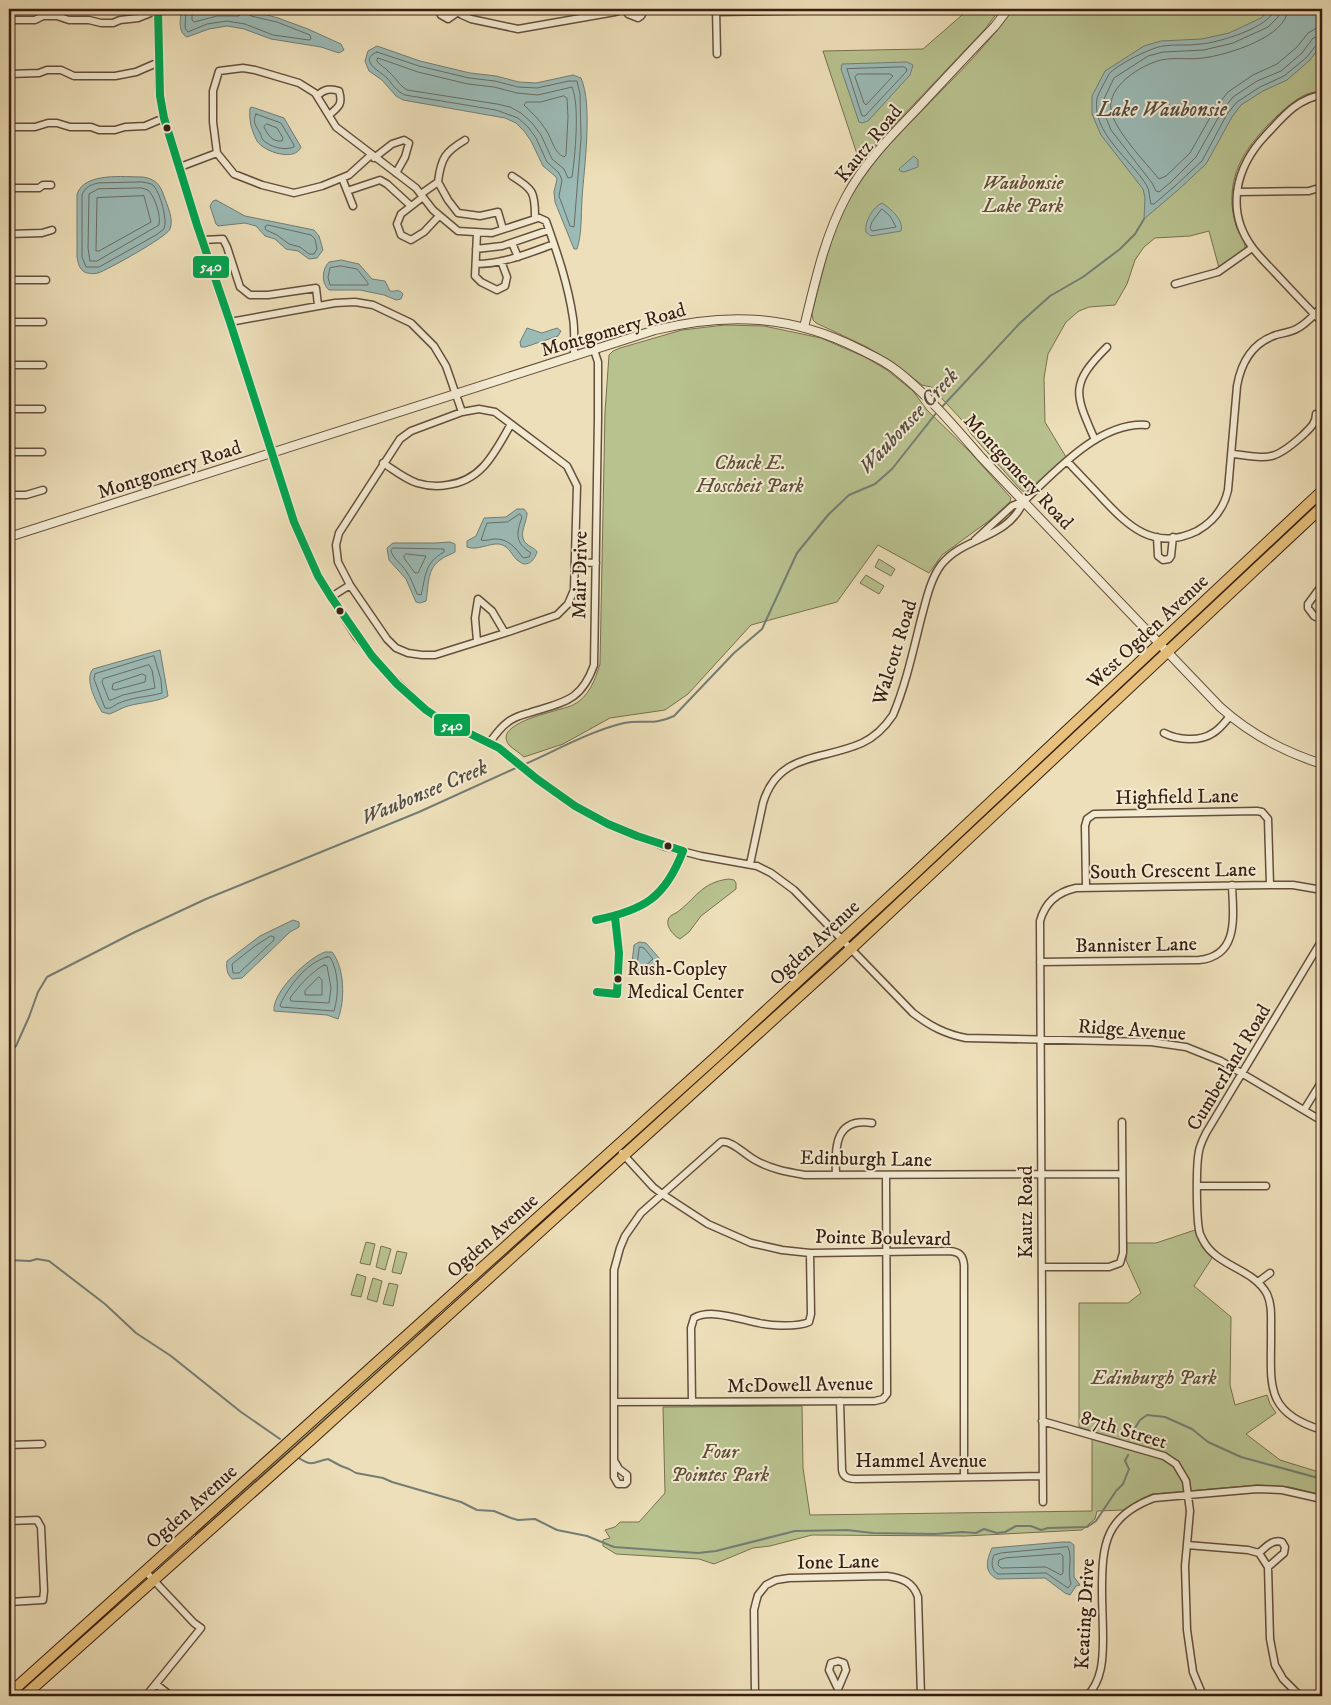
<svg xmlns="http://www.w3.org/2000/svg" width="1331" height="1705" font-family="'IM FELL DW Pica',serif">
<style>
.green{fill:#b8c28f;stroke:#787050}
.water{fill:#9bbbb7;stroke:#737d75}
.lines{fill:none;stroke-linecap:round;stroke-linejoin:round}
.shore{stroke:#6a6d64;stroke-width:1}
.stream{stroke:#737d75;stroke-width:2}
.minor-casing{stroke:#654f3c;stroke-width:9}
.tertiary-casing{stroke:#654f3c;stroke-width:10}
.primary-casing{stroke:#381f12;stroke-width:12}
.minor{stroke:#f3ead2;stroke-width:6}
.tertiary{stroke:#f3ead2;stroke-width:8}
.primary{stroke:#e6c07c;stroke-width:10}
.bus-1-casing{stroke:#f3ead2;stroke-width:11}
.bus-1{stroke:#00a651;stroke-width:8}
.bus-dot{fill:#381f12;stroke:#f3ead2;stroke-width:2}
.labels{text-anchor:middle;stroke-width:4;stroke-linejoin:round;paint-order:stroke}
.bus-label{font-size:19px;fill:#381f12;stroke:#f3ead2;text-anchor:start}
.street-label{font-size:20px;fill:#381f12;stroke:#f3ead2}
.park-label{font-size:20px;font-style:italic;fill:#5e5038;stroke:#f3ead2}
.water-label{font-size:21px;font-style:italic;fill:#564e44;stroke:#f3ead2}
.line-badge{stroke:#f3ead2;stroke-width:2}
.badge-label{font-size:14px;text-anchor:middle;font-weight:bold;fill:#fff}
</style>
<rect width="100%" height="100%" fill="#eddfb9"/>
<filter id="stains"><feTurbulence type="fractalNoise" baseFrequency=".004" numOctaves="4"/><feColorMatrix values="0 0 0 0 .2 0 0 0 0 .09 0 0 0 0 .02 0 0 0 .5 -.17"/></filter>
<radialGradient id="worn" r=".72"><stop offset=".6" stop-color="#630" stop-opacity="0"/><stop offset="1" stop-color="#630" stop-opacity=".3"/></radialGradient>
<path class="green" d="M969,9H1000L985,29L879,141L860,163L823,51L923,49Z
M1013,9L1212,12L1223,9H1322V91C1317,92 1312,92 1307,94C1287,102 1250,141 1241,161C1234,174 1231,191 1232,205C1233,213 1234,221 1237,228C1240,235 1246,241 1245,249L1219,268L1209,231L1190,236L1155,238L1144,247L1135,260L1127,284L1115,305L1089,307L1079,311L1066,322L1048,354L1044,378L1045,422L1066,457L1029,490L1024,492L1020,489L972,435L961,419L931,387L922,385L895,364L867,347L816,323L813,320L812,313C823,272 831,229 853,192C867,167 887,147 906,127C942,89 983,52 1013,9Z
M725,325L764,326L821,338L865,357L887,370L913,391L927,410L970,452L1011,498L1010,502L990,520L942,555L929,573L878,545L837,602L751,625L688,694L665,710L610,718L563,744L524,757C520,753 513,749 509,745C491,722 561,711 573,705C589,697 595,680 600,664L605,412L609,355L613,351L620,348L682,330Z
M879,559L895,569L891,576L875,567Z
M866,575L884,586L879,594L860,583Z
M729,879L734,880L736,883V889L701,916L689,932L680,939C674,936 666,927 668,920C669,916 672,915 676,913C696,899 701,882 729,879Z
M804,982L763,1024L674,1104L722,1056Z
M1195,1230L1202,1247L1212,1258L1194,1286L1231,1317L1230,1385L1235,1405L1267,1395L1270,1404L1276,1413L1246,1434L1280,1460L1322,1473V1495L1290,1487L1257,1485L1165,1493L1152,1494L1141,1499L1123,1510L1097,1511L1095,1519L1082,1530L965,1536L812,1535L770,1546L753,1548L714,1564L699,1559L616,1554L603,1546V1540L610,1538L605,1530L615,1527L620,1522H639L665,1493L663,1407L802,1406L803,1468L810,1515L1092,1511V1431L1079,1427V1303H1128L1141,1293L1126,1260L1127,1243H1156Z
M366,1242L375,1244L370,1265L360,1263Z
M381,1246L391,1249L385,1270L376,1267Z
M397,1251L407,1253L401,1274L392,1272Z
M357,1274L366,1277L361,1297L351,1295Z
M373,1278L382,1281L377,1302L367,1299Z
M389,1283L398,1285L393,1306L383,1304Z
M453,1300L411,1342L195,1535L236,1494Z"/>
<path class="water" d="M181,9H245L278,18L308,29L341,44L344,50L339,53L321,47L271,39L244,29L227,26L209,29L187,37C177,32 181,18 181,9Z
M1271,9H1322V44L1310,60L1287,80L1263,91L1241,105L1232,117L1206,164L1178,190L1144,219L1145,198L1143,189L1101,135L1092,114V96L1105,71L1144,46L1161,41L1202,39L1229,33L1261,18Z
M377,46L420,61L470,73L496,76L519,82L536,83L573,75L581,78C593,105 584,168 582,199C581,215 582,234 577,249H574L555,202L554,192L557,179L555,176L543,166L531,141L524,131L516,123L505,118L403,100L396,96L382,80L369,71L365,61L368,51Z
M907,62L913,65L910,75L868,121L862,123L859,122L841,69L842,64Z
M252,107L284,118L301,147C295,162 264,152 257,141C251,129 249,121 250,108Z
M914,156L918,160V167L904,172L900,171L899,169Z
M143,177C155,179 160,184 164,196C167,205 174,219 170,229C167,237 107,270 98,273C94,274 87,274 83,271C79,268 78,262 77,257V194C85,172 123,177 143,177Z
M216,200L245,216L314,230L319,236L323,250L317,258L309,259L298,251L286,249L275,239L265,236L256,226L245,223L218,226L216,224L210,206L213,201Z
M882,203C891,209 904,220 901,231L871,236L866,232C864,222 873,207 882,203Z
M341,260L359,264L372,279L385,281L390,291C396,292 398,288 403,294L401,299L396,300L384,295L360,290H329C321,283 322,269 329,262Z
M527,328L542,333L557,328L561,331L558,336L525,347H521L520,342Z
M517,509H524L527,513C527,523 517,536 527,544C531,548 534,547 537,552C535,559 528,568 520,562C511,557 511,546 499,544C489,543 477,551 467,547V541L476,536L484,518L506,517Z
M450,542L455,544V552C450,555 445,556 440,560C426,570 429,587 426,601L420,603L416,602L406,579L389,560L387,548L393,543H435Z
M160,650L168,696C161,701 138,703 128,706C121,708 116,712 109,714L102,712C96,702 84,679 93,669Z
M293,920L299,922V927L290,932L242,978L232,979C227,974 226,968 227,961L260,936Z
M639,942L646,943L660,959C654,969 643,972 631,972L634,945Z
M325,952H332C345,968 345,1001 338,1019L327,1015L274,1011C272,992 308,958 325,952Z
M1062,1542H1070L1074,1545V1577L1080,1585L1076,1586L1070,1595L1065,1593L1045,1578L997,1579C983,1572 987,1559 992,1548Z"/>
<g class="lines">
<path class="shore" d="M186,9L185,28L188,32L207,24L227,21L245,24L273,35L309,40L311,39L310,35L277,22L251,16L247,13V9
M192,9V20L194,22L217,16H239L241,14V9
M1274,9C1272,27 1217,43 1201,44C1189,46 1176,44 1163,46C1150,48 1118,64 1109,74C1107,78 1098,94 1097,98C1091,133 1131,159 1147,186C1150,191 1149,198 1151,204H1154L1175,186L1202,161L1227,114L1237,102L1260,87L1284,76L1307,57L1317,44L1322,42
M1280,9L1278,17L1268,27L1233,43L1204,50L1163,52L1148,56L1114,78L1104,99V113L1111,130L1152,183L1156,191L1159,192L1171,182L1196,157L1222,111L1233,97L1257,81L1281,71L1302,53L1313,38L1322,36
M1288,9C1287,37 1227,55 1203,58C1190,60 1175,57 1161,60C1141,65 1107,86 1111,110C1114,130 1146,163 1159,179L1166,176L1190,153L1216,107L1228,92L1253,75L1277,64L1297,47L1308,33L1315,29L1322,28
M377,52L419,66L469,78L495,81L518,87L537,88L569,81H577L580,94L581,139L574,227L570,226L559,196L562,180L559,173L547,162L536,138L528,127L518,118L496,110L405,95C396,91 393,85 387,78C381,72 357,60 377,52Z
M378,58L418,72L468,84L494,87L517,93L538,95L572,87C580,105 575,157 572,177L568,178L564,169L552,159L541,135L532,123L521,113L510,107L497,104L407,90C399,85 396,78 389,72C385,67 380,66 377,61Z
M904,67L907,69L906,72L865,116H862L847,69Z
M858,74H890L893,76L866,105L864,103L855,77Z
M564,96L567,98L568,117L566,155L564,157C554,153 552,139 546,130C540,120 532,113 524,105L526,102H540Z
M256,114L281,123L294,145V147C284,151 270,147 263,140C260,136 262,136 260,133C256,126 252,122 256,114Z
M267,124L277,128L283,138L282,141C272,142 268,135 264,127Z
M142,182C147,183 151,183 154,186C160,193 168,220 164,229L156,235L99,267H86L82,257V195C85,187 90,185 98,183Z
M142,188L148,190C155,197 161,215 159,225L97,261H90L88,248L89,194L98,189Z
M144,196L151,222L99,251H96L97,198Z
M882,209L890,216L896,227L872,231L870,228L872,222Z
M268,225L311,235L315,239L317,249L314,254H309L300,247L289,244L277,235L266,230L265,227Z
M341,266L357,269L368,283V285H330L328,277L330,268Z
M520,514L522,517C516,534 515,543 531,553L529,557L523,558C515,547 508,538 493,539C489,540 485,541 481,540L487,523L507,522Z
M393,548L444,549V552C424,563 426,576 421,595L417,594C414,586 411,578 406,571C402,564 393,559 391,551Z
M406,554L426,556L418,573H415L404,558V556Z
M154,656L161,680L162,693C148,697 131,697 117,704C112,707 111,709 105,708L94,679L95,674Z
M149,665L152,670L155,688L123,695L111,700H109L102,682L103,679Z
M143,674L146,676L145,682L115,690L112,689L113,684Z
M271,936L274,937V940L239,973H233L232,964L255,946Z
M640,947L644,948L653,959L646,965L639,967L637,965L639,949Z
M327,957H330C339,972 339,994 334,1011L281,1007L280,1005C289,986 306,963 327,957Z
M324,965L327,966L331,988L329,1003L291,1001L290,998C300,985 310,973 324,965Z
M319,977L322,980V995H305V991Z
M1068,1547C1073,1557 1067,1572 1071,1584L1068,1588L1046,1573L998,1574C991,1570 991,1562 994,1555L1001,1553Z
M1061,1554L1063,1556V1573L1061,1575L1046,1567L1001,1568L998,1565L999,1560L1005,1558Z"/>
<path class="stream" d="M940,409L1020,323L1050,296L1083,277L1120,249L1135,234L1144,219
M523,765C555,751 590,731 624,723C644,719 653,726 674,716L734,653L762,629L797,553L828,515L849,495L875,484L892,469L937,412
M9,1053L16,1046L29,1017L38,992L47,977L133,933L206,899L419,812L518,767
M9,1260L30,1261L37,1259L49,1261L105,1304L136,1333L171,1356L241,1412L280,1439
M1135,1428L1140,1420L1147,1415L1165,1417L1192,1429L1208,1442L1241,1457L1322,1479
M299,1458C313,1468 315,1461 328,1459L341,1466L349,1469L356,1473L383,1478L392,1482L461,1502L477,1510L494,1511L511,1518L518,1520L535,1519L557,1530L587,1536L614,1547L698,1553L716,1551L795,1531L847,1530L873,1533L935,1534L962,1532L976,1533L984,1529L997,1533L1005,1532L1016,1526H1031L1041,1530L1048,1528L1087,1527L1096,1521L1116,1491L1123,1484L1129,1469L1125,1461L1128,1455"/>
<g class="minor-casing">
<path id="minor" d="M158,9L159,86L162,109L197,225L230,322L294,522L318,576L356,636L388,674L426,710L438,718L499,748L537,779L575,806L608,824L666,847L701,856L757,866L771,873L794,890L913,1013C930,1026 945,1034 966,1038L1151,1042L1186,1047L1221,1061L1322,1121
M439,9L441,15L448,19L458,12
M455,9L462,15L471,19L518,29L615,12L625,9L628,14L638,18L641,16L645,9
M716,9L717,54
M716,12L884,9
M9,20H35L43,16H57L69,20H89L101,23H113L120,20L138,18L158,10
M9,74L39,73L47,70H61L74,76H115L136,72L159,62
M1322,95C1296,99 1282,118 1265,136C1236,167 1225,210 1252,247C1260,258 1271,268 1280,278C1294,293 1308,308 1322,322
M317,96C324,89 330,88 339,91C343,104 339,107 329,115
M9,127H35L48,123H57L70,127H91L99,130H115L125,127L145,126L164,118
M371,155L349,175L322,186L294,193L262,185L234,174L217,153L213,122V91L219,71L243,68L255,70L299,83L315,93L336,127L416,188L433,210L458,231L492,233L538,218
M374,158L392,144L404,140L409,143L405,157L396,173
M180,167L217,153
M512,176C533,189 535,192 535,216L546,221C557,252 568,284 573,318C575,330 574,344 574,356
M342,178L353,206
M438,182L448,200L458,213L480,216L498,212L503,229
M9,188H39L43,185H51
M347,191L380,180L387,184L411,206
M1237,192L1309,191L1322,187
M421,194L438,182C441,158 445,152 465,140
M423,197L401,214L397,224L401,235L411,240L424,232L439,216
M477,233L475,276L481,282L497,290L505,286L507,277L501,261
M9,234L42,233L52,230
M202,240L223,239L227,247L240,287L250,295H268L316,288L318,305
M512,243L518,257
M476,249L502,246L549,230
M476,264C503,264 529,253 554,244
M9,280H46
M1175,284L1218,272L1252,248
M9,322H43
M230,322L335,303L355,302L373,305L411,323L434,346L446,366L462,412L411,431L400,439L339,533L336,545L338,562L350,585L387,639L396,648L408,653L422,655H435L505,633L557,615L568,604L574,590L577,486L567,466L495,412L479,409L462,412
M9,365H43
M9,409H42
M1095,440C1075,394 1069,385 1107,347
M9,452H42
M1233,454C1269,458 1273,462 1302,436C1309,429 1316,424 1316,414
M1067,461C1078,473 1090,485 1101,497C1128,526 1154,552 1197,531C1213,522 1224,508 1228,490L1237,386C1241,363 1252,343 1276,335C1283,333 1292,332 1298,328C1308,323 1314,314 1322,307
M383,463C394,470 405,479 417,483C427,486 437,487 447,485C482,481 495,452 511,424
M9,495H26L43,490
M1157,537L1158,556L1163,560L1169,559L1171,556L1173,537
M975,540L1012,506L1024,501
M575,562L596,563
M1322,585L1308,604V608L1314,616L1322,620
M331,597L350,585
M477,641L475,618L478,599L492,611L505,633
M1164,733C1177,740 1200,742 1213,733C1220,729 1225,722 1230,716
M490,742C495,735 501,727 508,722C514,717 522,715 529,713C563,702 581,702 594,665L598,418V362L594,350
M750,864L763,803C778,752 822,761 862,743C875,737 885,727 893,715C906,684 913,651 921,619C926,601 930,580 941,565C965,535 1006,541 1024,501C1056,471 1099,422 1146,425
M1086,887L1085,826L1087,819L1094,814L1257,811L1262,812L1268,819L1270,885
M1322,940L1206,1133C1203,1139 1200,1145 1199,1151C1196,1165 1196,1221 1200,1234C1203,1241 1207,1248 1213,1253C1229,1268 1256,1273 1267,1294C1272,1305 1271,1316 1271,1328C1272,1381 1261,1412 1322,1430
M1040,962L1199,960C1240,956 1233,915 1232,885
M1304,1110L1322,1081
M622,1153L653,1187L662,1194L708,1224L751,1243L782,1250L810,1253L950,1251C959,1252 963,1255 964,1265V1476
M836,1175C835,1149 834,1117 872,1123
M1198,1186H1266
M1042,1267H1109L1120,1263L1123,1253L1122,1122
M1258,1282L1270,1273
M840,1401L842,1470C843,1478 849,1479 857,1479L1043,1476
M614,1402L875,1401L883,1399L887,1394V1388L886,1176
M692,1402L691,1328L694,1318C711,1308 741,1320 759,1323C771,1326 798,1327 809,1322L811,1314L810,1253
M9,1407L10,1445
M1042,1421L1164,1456L1176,1464L1186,1481L1190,1511L1185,1566L1187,1630L1193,1672L1203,1696
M9,1445L42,1444
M615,1462L619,1469L627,1475V1482L625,1484H618L614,1477V1270L620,1248L625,1236L641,1213L721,1142C732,1140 745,1155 755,1160C770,1169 788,1172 805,1175L1122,1174
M1043,1502L1040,921C1045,903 1057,892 1076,888L1270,885H1293L1322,890
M9,1521L37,1520L41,1527L44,1591L43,1600L9,1602
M1187,1545L1248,1550L1259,1553L1268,1567L1270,1639L1275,1665L1283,1679L1300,1696
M1259,1553C1266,1547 1272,1539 1282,1542L1285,1547L1284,1553L1268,1567
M145,1571L194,1623L201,1628L146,1696
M156,1684L171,1696
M838,1689L829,1670L831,1663L838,1661L844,1663L846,1670L838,1689V1696
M755,1696L754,1610L756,1602L758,1595L766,1585L776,1580L789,1578L887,1576C902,1578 913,1582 918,1597L921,1696
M1087,1696C1102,1681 1103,1659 1103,1639C1103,1622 1102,1606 1102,1589C1102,1543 1106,1516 1154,1498L1257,1489L1282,1490L1322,1499"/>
</g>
<g class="tertiary-casing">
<path id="tertiary" d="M804,327C815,283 824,238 846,197C864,163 891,136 917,109C943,81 969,53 995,26L1008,9
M9,537L655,330C728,312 792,315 859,349C871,355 885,361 896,370C928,395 954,426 981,457L1220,707C1250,734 1284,752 1322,764"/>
</g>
<g class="primary-casing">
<path id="primary" d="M9,1694L718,1055L913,875L1322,491
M24,1696L314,1437L840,959L1322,507"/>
</g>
<use href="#minor" class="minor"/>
<use href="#tertiary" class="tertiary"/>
<use href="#primary" class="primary"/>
<g class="bus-1-casing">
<path id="bus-1" d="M158,9L160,96L164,118L197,225L230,322L294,522L318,576L331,597L372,656L397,684L426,710L438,718L499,748L537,779L575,806L608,824L637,836L683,851
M596,920C644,910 665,898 683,851
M597,992L617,994L619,953L615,917"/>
</g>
<use href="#bus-1" class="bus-1"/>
</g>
<g class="bus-dot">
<circle cx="167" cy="128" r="4.5"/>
<circle cx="340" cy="611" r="4.5"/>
<circle cx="668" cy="846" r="4.5"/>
<circle cx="618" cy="979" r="4.5"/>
</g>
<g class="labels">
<g class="bus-label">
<text x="627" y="975">Rush-Copley<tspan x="627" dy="23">Medical Center</tspan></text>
</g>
<g class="street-label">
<text transform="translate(868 143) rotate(-51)" y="7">Kautz Road</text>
<text transform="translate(613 329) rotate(-16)" y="7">Montgomery Road</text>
<text transform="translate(169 469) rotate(-18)" y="7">Montgomery Road</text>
<text transform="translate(1019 471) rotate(47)" y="7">Montgomery Road</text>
<text transform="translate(579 575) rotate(-89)" y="7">Mair Drive</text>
<text transform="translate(1147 631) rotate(-43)" y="7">West Ogden Avenue</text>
<text transform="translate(894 652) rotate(-73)" y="7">Walcott Road</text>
<text transform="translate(1177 796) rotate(-1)" y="7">Highfield Lane</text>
<text transform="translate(1173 870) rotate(-1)" y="7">South Crescent Lane</text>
<text transform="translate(814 942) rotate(-43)" y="7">Ogden Avenue</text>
<text transform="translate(1136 944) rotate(-1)" y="7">Bannister Lane</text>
<text transform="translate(1132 1029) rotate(4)" y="7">Ridge Avenue</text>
<text transform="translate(1228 1067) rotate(-59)" y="7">Cumberland Road</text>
<text transform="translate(866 1158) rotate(1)" y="7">Edinburgh Lane</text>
<text transform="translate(1025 1212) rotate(-90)" y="7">Kautz Road</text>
<text transform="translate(492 1235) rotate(-42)" y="7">Ogden Avenue</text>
<text transform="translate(883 1237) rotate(1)" y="7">Pointe Boulevard</text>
<text transform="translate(800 1384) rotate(-1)" y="7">McDowell Avenue</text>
<text transform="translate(1124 1429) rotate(17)" y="7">87th Street</text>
<text x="921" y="1467">Hammel Avenue</text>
<text transform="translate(191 1506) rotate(-42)" y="7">Ogden Avenue</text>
<text transform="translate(838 1561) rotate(-1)" y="7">Ione Lane</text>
<text transform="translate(1084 1614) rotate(-87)" y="7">Keating Drive</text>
</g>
<g class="park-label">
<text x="1023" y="189">Waubonsie<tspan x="1023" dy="23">Lake Park</tspan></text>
<text x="750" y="469">Chuck E.<tspan x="750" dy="23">Hoscheit Park</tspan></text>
<text x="1154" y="1384">Edinburgh Park</text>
<text x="720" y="1458">Four<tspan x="720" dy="23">Pointes Park</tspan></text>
</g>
<g class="water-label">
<text x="1162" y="116">Lake Waubonsie</text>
<text transform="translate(908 421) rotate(-47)" y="7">Waubonsee Creek</text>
<text transform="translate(424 792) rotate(-23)" y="7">Waubonsee Creek</text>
</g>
</g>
<g class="line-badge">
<rect x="192" y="255" width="38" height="24" rx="5" fill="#00a651"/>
<rect x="433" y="713" width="38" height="24" rx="5" fill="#00a651"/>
</g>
<g class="badge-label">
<text x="211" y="271">540</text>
<text x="452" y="730">540</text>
</g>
<rect width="1331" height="1705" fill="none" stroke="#eddfb9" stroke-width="30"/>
<rect x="10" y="10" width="1311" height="1685" fill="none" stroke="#381f12" stroke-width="2.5"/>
<rect x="15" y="15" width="1301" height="1675" fill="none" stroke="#381f12"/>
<rect width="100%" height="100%" filter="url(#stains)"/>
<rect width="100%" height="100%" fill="url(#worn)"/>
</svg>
